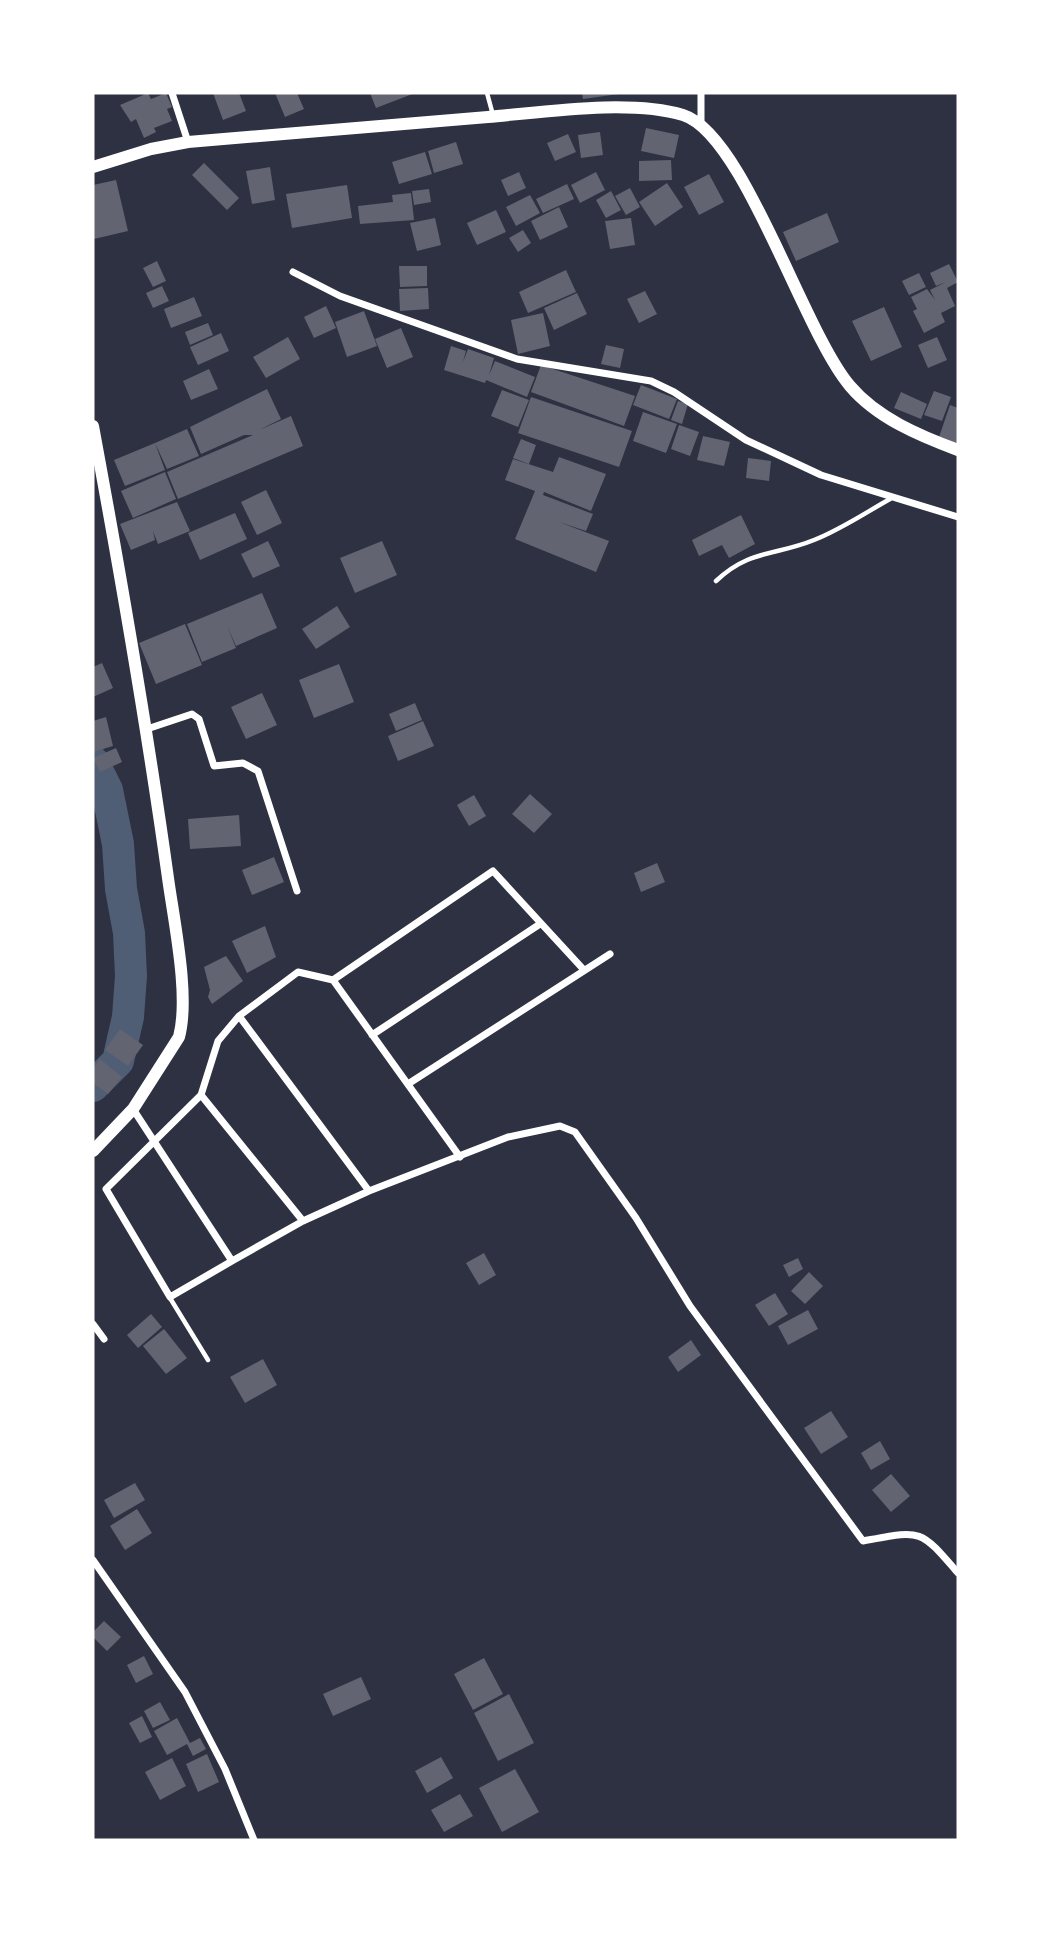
<svg xmlns="http://www.w3.org/2000/svg" width="1051" height="1933" font-family="'Noto Serif',serif">
<style>
.lines{fill:none;stroke-linecap:round;stroke-linejoin:round}
.river{stroke:#4f5d75;stroke-width:32}
.building{fill:#626471}
.service{stroke:#fff;stroke-width:4.5}
.minor{stroke:#fff;stroke-width:7}
.secondary{stroke:#fff;stroke-width:12}
</style>
<rect width="100%" height="100%" fill="#2d3142"/>
<g class="lines">
<path class="river" d="M93,762L107,790L118,844L121,889L129,933L131,976L128,1017L118,1061L93,1086"/>
</g>
<path class="building" d="M148,93L151,99L166,93L172,107L167,109L172,121L154,128L156,132L144,138L136,119L131,122L120,105Z
M213,93H239L246,111L223,120Z
M275,93H297L304,109L285,117Z
M370,93H415L376,108Z
M582,93H619V94L583,99Z
M646,128L679,135L674,158L641,151Z
M600,132L603,155L581,158L578,135Z
M568,134L576,152L555,161L547,143Z
M456,142L463,164L434,173L428,151Z
M425,152L432,174L399,184L392,162Z
M671,160L672,180L639,181V161Z
M204,163L239,198L227,210L192,175Z
M270,167L275,200L252,204L246,171Z
M519,172L526,188L508,196L501,180Z
M596,172L605,190L580,203L571,185Z
M709,174L724,202L699,215L684,187Z
M116,180L128,231L94,239L93,185Z
M667,183L683,207L655,226L639,202Z
M567,184L574,199L543,213L536,199Z
M347,185L352,218L292,228L286,194Z
M630,188L640,207L626,215L615,196Z
M429,189L431,202L414,205L412,191Z
M611,191L621,210L606,218L596,200Z
M411,193L414,220L360,224L358,206L393,202L392,195Z
M530,195L540,213L516,226L506,207Z
M559,207L568,227L540,240L531,221Z
M496,210L506,232L477,245L467,223Z
M827,213L839,242L796,261L783,232Z
M435,218L441,245L417,251L410,223Z
M631,218L635,245L610,249L605,221Z
M523,230L531,243L518,252L509,238Z
M157,261L166,281L153,287L143,268Z
M949,264L958,282L947,288L955,306L941,313L945,322L924,333L913,311L917,309L911,297L927,289L935,300L930,290L946,282L936,286L930,273Z
M399,266H427V286L400,287Z
M566,270L576,292L528,313L519,292Z
M919,273L926,287L909,295L902,281Z
M162,286L169,301L153,308L146,293Z
M428,288L429,309L400,311L399,289Z
M645,291L657,314L639,323L627,299Z
M577,293L587,314L554,330L544,308Z
M194,297L202,316L171,328L164,309Z
M326,306L336,328L314,338L304,317Z
M884,307L902,347L871,361L852,321Z
M364,311L377,346L347,357L335,322Z
M543,313L550,346L518,354L511,320Z
M208,323L213,335L190,345L185,332Z
M401,328L413,357L387,368L375,339Z
M221,333L229,351L198,365L190,347Z
M288,337L300,359L266,378L253,357Z
M937,337L947,360L928,368L918,345Z
M606,345L624,349L620,368L601,364Z
M451,346L466,351L463,362L468,349L494,358L489,375L495,361L535,377L527,397L486,380L485,383L444,370Z
M541,365L635,396L624,426L531,392Z
M209,369L218,389L191,400L183,381Z
M641,385L677,399L669,419L633,405Z
M267,389L281,419L259,430L291,416L303,446L178,499L167,472L253,435H244L201,454L190,427Z
M502,390L529,400L518,427L491,416Z
M934,391L951,397L942,421L924,415Z
M901,392L927,404L921,419L894,408Z
M531,397L632,431L619,467L518,433Z
M678,401L688,404L682,424L671,420Z
M950,405L958,408V444L939,437Z
M643,412L677,424L666,453L633,441Z
M679,425L699,432L690,456L671,449Z
M187,429L199,456L167,469L155,443Z
M703,436L730,442L724,466L697,460Z
M521,439L536,445L529,464L513,458Z
M155,443L165,470L125,486L114,460Z
M559,457L606,474L591,511L544,492L543,495L593,514L586,531L559,522L609,541L596,572L515,539L535,491L505,480L513,459L553,472Z
M748,458L771,461L769,481L746,478Z
M165,472L176,499L133,518L121,491Z
M266,490L282,523L257,535L241,502Z
M177,502L190,531L158,544L153,531L155,540L131,550L120,524Z
M235,513L247,539L200,560L188,533Z
M741,515L755,544L729,558L722,545L699,556L692,540Z
M268,541L280,566L253,578L241,554Z
M382,541L397,575L355,593L340,558Z
M262,593L277,628L236,646L227,626L236,648L202,662L187,624Z
M337,606L350,627L316,649L302,629Z
M185,624L202,665L156,684L139,643Z
M102,663L113,688L93,697V667Z
M339,664L354,702L314,718L299,680Z
M262,693L277,725L246,739L231,707Z
M415,703L422,720L396,731L389,714Z
M106,717L113,746L93,752V721Z
M423,721L434,746L398,761L388,736Z
M116,748L122,762L100,772L93,758Z
M530,794L552,814L534,833L512,814Z
M474,795L486,816L469,826L457,805Z
M239,815L241,846L190,849L188,819Z
M274,857L284,882L252,895L242,870Z
M657,863L665,882L641,892L634,873Z
M265,926L276,957L247,973L232,941Z
M226,956L243,981L212,1004L208,997L210,990L204,967Z
M120,1029L143,1045L128,1066L105,1050Z
M100,1059L122,1077L108,1094L93,1083V1068Z
M484,1253L496,1275L479,1285L466,1263Z
M798,1258L803,1269L789,1277L783,1265Z
M809,1272L823,1286L805,1304L791,1291Z
M775,1293L788,1314L769,1326L755,1305Z
M808,1310L818,1329L788,1345L778,1326Z
M151,1314L162,1327L138,1348L127,1335Z
M164,1329L187,1358L166,1374L143,1346Z
M691,1340L701,1355L678,1372L668,1357Z
M263,1359L277,1385L245,1403L230,1377Z
M831,1411L848,1437L821,1454L804,1428Z
M880,1441L890,1459L871,1470L861,1453Z
M891,1474L910,1496L891,1512L872,1490Z
M135,1483L145,1500L114,1518L104,1500Z
M137,1509L152,1533L125,1550L110,1526Z
M104,1621L121,1637L107,1651L93,1637V1632Z
M144,1656L153,1674L136,1683L127,1665Z
M484,1658L503,1694L473,1710L454,1674Z
M361,1677L371,1699L333,1716L323,1694Z
M509,1694L534,1743L498,1761L474,1713Z
M160,1702L170,1720L153,1728L144,1711Z
M142,1716L152,1737L140,1743L129,1723Z
M177,1718L190,1743L200,1738L206,1749L193,1756L187,1744L167,1755L154,1731Z
M207,1754L219,1782L198,1792L186,1764Z
M441,1757L453,1778L427,1793L415,1771Z
M172,1758L186,1786L160,1800L145,1772Z
M515,1769L539,1812L502,1832L479,1788Z
M460,1794L473,1816L444,1832L431,1810Z"/>
<g class="lines">
<path class="service" d="M487,93L493,115
M716,581C750,549 775,556 814,540C840,530 865,513 890,499
M170,1298L208,1360"/>
<path class="minor" d="M172,93L188,142
M701,127V93
M293,272L340,296L517,359L651,381L674,392L746,440L821,475L958,517
M147,729L192,714L199,719L214,766L243,763L258,771L297,891
M333,980L460,1157
M239,1016L369,1191
M372,1035L540,924
M408,1084L610,954
M201,1095L303,1221
M133,1109L232,1261L303,1221L369,1191L508,1137L560,1126L575,1132L636,1218L690,1306L863,1541C922,1530 919,1528 958,1573
M232,1261L170,1297L106,1189L201,1095L218,1041L239,1016L298,972L333,980L493,871L584,970
M93,1324L104,1339
M93,1560L185,1692L225,1769L254,1840"/>
<path class="secondary" d="M93,167L151,149L188,142C288,133 388,125 488,117C545,112 629,99 683,115C744,134 803,331 850,386C877,418 920,436 958,450
M93,426C121,577 147,727 168,878C174,922 190,996 179,1037L133,1109L93,1151"/>
</g>
<rect width="1051" height="1933" fill="none" stroke="#ffffff" stroke-width="189"/>
</svg>
